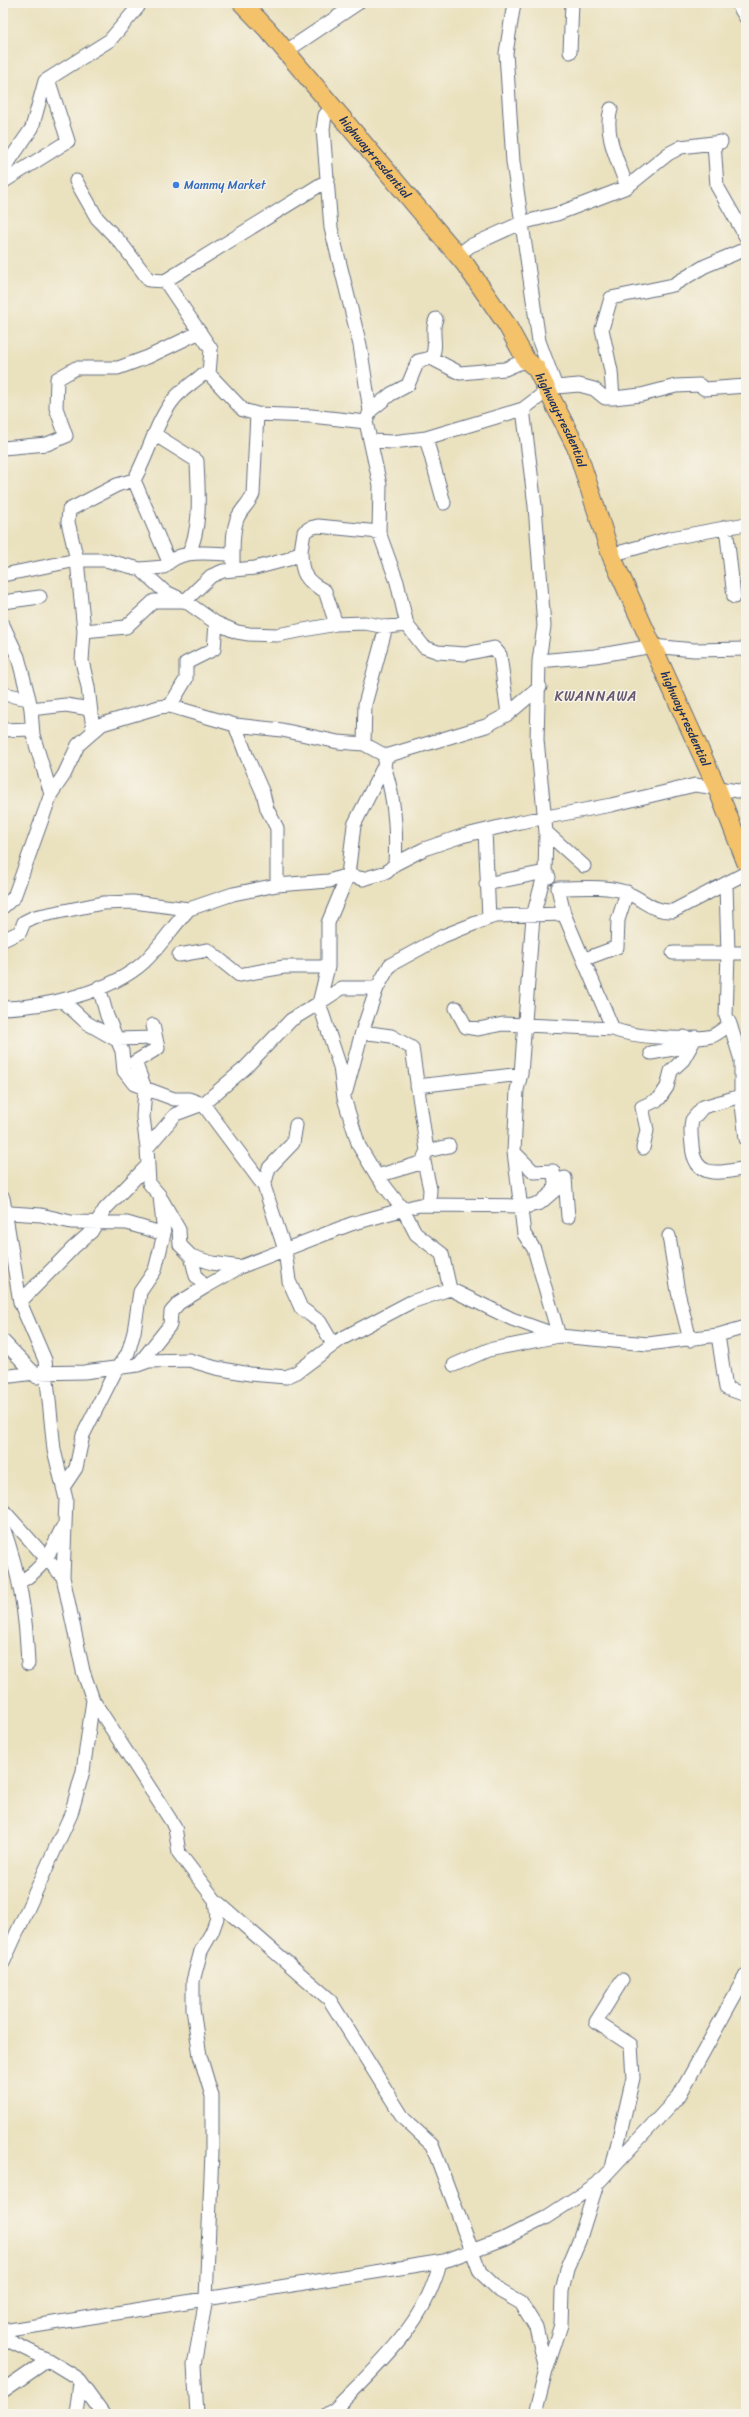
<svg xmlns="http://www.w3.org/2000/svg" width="749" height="2417" font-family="Sriracha,sans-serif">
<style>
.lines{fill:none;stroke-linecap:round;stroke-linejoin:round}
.minor-casing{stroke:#636d80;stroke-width:15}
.highway-casing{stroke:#636d80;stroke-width:20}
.minor{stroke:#fff;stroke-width:13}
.highway{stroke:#f3c26a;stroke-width:18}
.shop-dot{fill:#3f7fe0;stroke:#f7f3e8;stroke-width:1.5}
.labels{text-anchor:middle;stroke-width:3;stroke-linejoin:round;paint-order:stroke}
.street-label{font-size:12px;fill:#1b2f5e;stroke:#f7f3e8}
.shop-label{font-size:12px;fill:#366cbe;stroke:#f7f3e8;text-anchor:start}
.quarter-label{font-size:14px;letter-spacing:1px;fill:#645872;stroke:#f7f3e8}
</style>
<rect width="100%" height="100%" fill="#f7f3e8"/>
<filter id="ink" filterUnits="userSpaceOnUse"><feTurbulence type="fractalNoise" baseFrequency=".025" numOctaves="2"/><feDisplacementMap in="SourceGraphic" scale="8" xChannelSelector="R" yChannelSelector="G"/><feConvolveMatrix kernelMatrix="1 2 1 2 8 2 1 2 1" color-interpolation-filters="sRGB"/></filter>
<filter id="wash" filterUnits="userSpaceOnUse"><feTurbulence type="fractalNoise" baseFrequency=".012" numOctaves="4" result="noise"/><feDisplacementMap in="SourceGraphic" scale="16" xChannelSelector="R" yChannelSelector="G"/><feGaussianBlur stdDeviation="0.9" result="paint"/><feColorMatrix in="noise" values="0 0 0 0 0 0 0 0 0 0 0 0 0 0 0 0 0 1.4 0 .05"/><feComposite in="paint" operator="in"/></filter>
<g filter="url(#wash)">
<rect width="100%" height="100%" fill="#eae1be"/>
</g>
<g filter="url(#ink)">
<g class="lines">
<g class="minor-casing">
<path id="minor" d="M514,3L506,53L513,162L539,341L556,387
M737,3L746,18
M285,52L358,3
M570,52L572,3
M332,108L325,115L323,129L331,228L360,345L370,411L366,422L380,485L379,532L397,582L407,625L424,647L438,652L465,654L494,648L500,655L508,714
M611,109C603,134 619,163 627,187
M714,143L717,186L746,237
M3,170L32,128L45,81L110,40L138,7
M76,181L97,218L121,243L149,280L165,281L211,349L209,374
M3,182L68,141L48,79
M458,255L470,246L521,223L557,214L627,187L668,154L681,147L721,142
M165,281L328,180
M431,358L460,373L505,369L526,360
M613,398L611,371L602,329L611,298L673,285L705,266L746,249
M370,411L391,394L408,385L418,361L431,358C439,346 430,332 436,319
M154,434L197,461C198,492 202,524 189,553
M426,438L444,503
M372,441L392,442L426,438L523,409L547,391L556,387L579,385L594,389L605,398H613L641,395L676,386L699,385L705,389L746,386
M3,448L47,444L66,436L56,408L57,379L76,368H118L148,357L200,332
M134,480L169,562
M726,527L734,597
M301,551C301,573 305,581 325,591L336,624
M233,554C233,542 233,530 237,519C241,509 249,504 253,494L257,414
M611,555L671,538L746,524
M140,569L164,567C181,547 210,554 233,554V562
M3,575L77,560H105L140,569L164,591L185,601L216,623L237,632L249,634L277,635L336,624L365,623L386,627L407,625
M3,602L40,597
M3,625L18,657L29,699
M84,631L126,627L154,601H185L211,576L223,571L255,568L289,559L301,551L304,532L310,528L318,526L379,532
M539,661L595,656L653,646L694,650L746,649
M3,694L29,699L31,709L66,705L90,709
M170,706L186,679V663L214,649L216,623
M31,709L33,735L51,794
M235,725L247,757L263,793L267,809L277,828V885
M3,730L32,729
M93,730L88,687L82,661L84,631L77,560L68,522L69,510L117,485L134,480C148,456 156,421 174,399C181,390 193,383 202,375L209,374L243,410L257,414L311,416L366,422
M364,744L365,704L386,627
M384,766C395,798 397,830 395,864
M485,831L489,918
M546,832L584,866
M486,884L545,872L549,877
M3,907L14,897L51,794L64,775L78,745L102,724L159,707L170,706L235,725L282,730L338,742L364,744L386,756L486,726L508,714L540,687
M564,914L613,1029
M3,940L20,932L24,922L34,917L103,903L133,902L189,909L233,894L277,885L329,881L348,875L363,879L387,872L395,864L424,849L462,836L520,822L611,805L695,785L746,792
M673,953H746
M179,955L208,950L239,975L284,967H328
M585,959L617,947L618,920L627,892
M99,987L107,1016L122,1051L124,1071L134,1084L174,1099H189L203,1104L264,1186L285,1250L289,1281L301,1308L320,1322L333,1344
M63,1001L87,1023L115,1039L156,1038
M3,1008C46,1007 111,992 144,962C161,946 173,926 189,909
M456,1008L466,1027L478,1029L503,1024L613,1029C631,1037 692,1041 712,1036C718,1034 724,1028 730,1024L726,1016L728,953L726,885
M730,1024L741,1060V1096L746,1139
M362,1032L391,1036L412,1048L427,1151
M651,1053L684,1047V1037
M417,1086L521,1074
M346,1091L362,1032L377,988
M741,1096L703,1107L692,1120C690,1128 691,1137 692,1145C694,1180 720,1173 746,1168
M147,1148L143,1117L145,1088L135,1062L158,1048L153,1025
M643,1148L647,1130L642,1107L659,1099L667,1087L671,1071L683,1060L696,1037
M424,1162L430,1189L429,1205
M377,1176L424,1162V1157L427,1151L449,1146
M555,1181L565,1178L568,1217
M264,1186L269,1168L293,1143L296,1125
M3,1198L20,1302L45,1360L54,1450L66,1499L63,1577L83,1671L93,1700L83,1771L71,1814L3,1963
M3,1208L10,1213L41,1215L71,1222L127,1223L164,1234
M669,1236L678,1292L690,1340
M191,1256L212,1263L240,1267L351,1224L419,1205L529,1206L540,1203L554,1191L555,1181L553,1171L534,1172L514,1152
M205,1287L240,1267
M450,1289L442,1254L416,1234L404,1211L377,1176L359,1146L344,1098L340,1067L319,1003L342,988H377L390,965L443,936L489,918L495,916L564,914L558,888C580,888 604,885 625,892C644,899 651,912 673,911L746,873
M20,1302L74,1247L91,1232L105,1209L147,1166
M718,1335L726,1388L746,1395
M3,1341L34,1373L84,1372L138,1365L149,1361L189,1360L216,1368L250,1374L286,1377L297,1372L341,1339L411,1302L450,1289L512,1319L559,1336L648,1344L718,1335L746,1327
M138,1365L170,1325L171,1312L179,1303L205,1287L196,1276L191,1256L180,1245L179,1230L162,1200
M454,1365L488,1350L559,1336L534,1249L524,1234L514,1152L517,1090L521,1074L533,916L545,872L546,832L537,740L539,661L544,626L535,506L523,409
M3,1377L34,1373L37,1377
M64,1486L76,1468L83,1435L117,1368L128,1353L134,1332L140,1292L155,1270L164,1234L160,1196L149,1183L147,1148L176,1114L203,1104L245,1068L291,1020L319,1003L328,967V923L348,875L354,825L384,766L386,756
M3,1510L63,1577
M3,1527C20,1575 26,1613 28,1664
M20,1582C44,1568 50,1553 62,1528
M93,1700L175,1827L179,1853L215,1900L217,1918L212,1932L201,1951L193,1981V2009L200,2056L212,2096V2152L206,2299L194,2365L197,2414
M215,1900L329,1999L404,2119L432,2145L480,2272L500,2291L521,2303L536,2327L546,2370L535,2414
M612,2168L633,2078L631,2045L596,2022L622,1980
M3,2331L444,2261L503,2239L545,2218L597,2184L679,2096L746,1975
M3,2338L48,2360L76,2377L103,2414
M547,2368L561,2325L562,2291L567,2269L579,2241L597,2184
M3,2391L48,2360
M76,2414L80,2383
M327,2414L335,2409C377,2366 427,2322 440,2262"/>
</g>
<g class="highway-casing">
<g id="highway">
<path id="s1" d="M242,3L267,29L465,264L507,325L526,360L536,368L576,447L611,555L717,788L746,862"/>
</g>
</g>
<use href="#minor" class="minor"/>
<use href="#highway" class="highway"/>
</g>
</g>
<circle class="shop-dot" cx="176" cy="185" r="4"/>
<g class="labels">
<g class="street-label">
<text dy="4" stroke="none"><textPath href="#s1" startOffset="204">highway+resdential</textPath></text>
<text dy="4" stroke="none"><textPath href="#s1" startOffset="528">highway+resdential</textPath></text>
<text dy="4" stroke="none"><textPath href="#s1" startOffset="852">highway+resdential</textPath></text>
</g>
<g class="shop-label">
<text x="184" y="189">Mammy Market</text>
</g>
<g class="quarter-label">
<text x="596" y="701">KWANNAWA</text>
</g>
</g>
<rect width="749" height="2417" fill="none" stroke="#f7f3e8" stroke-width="16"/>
</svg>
